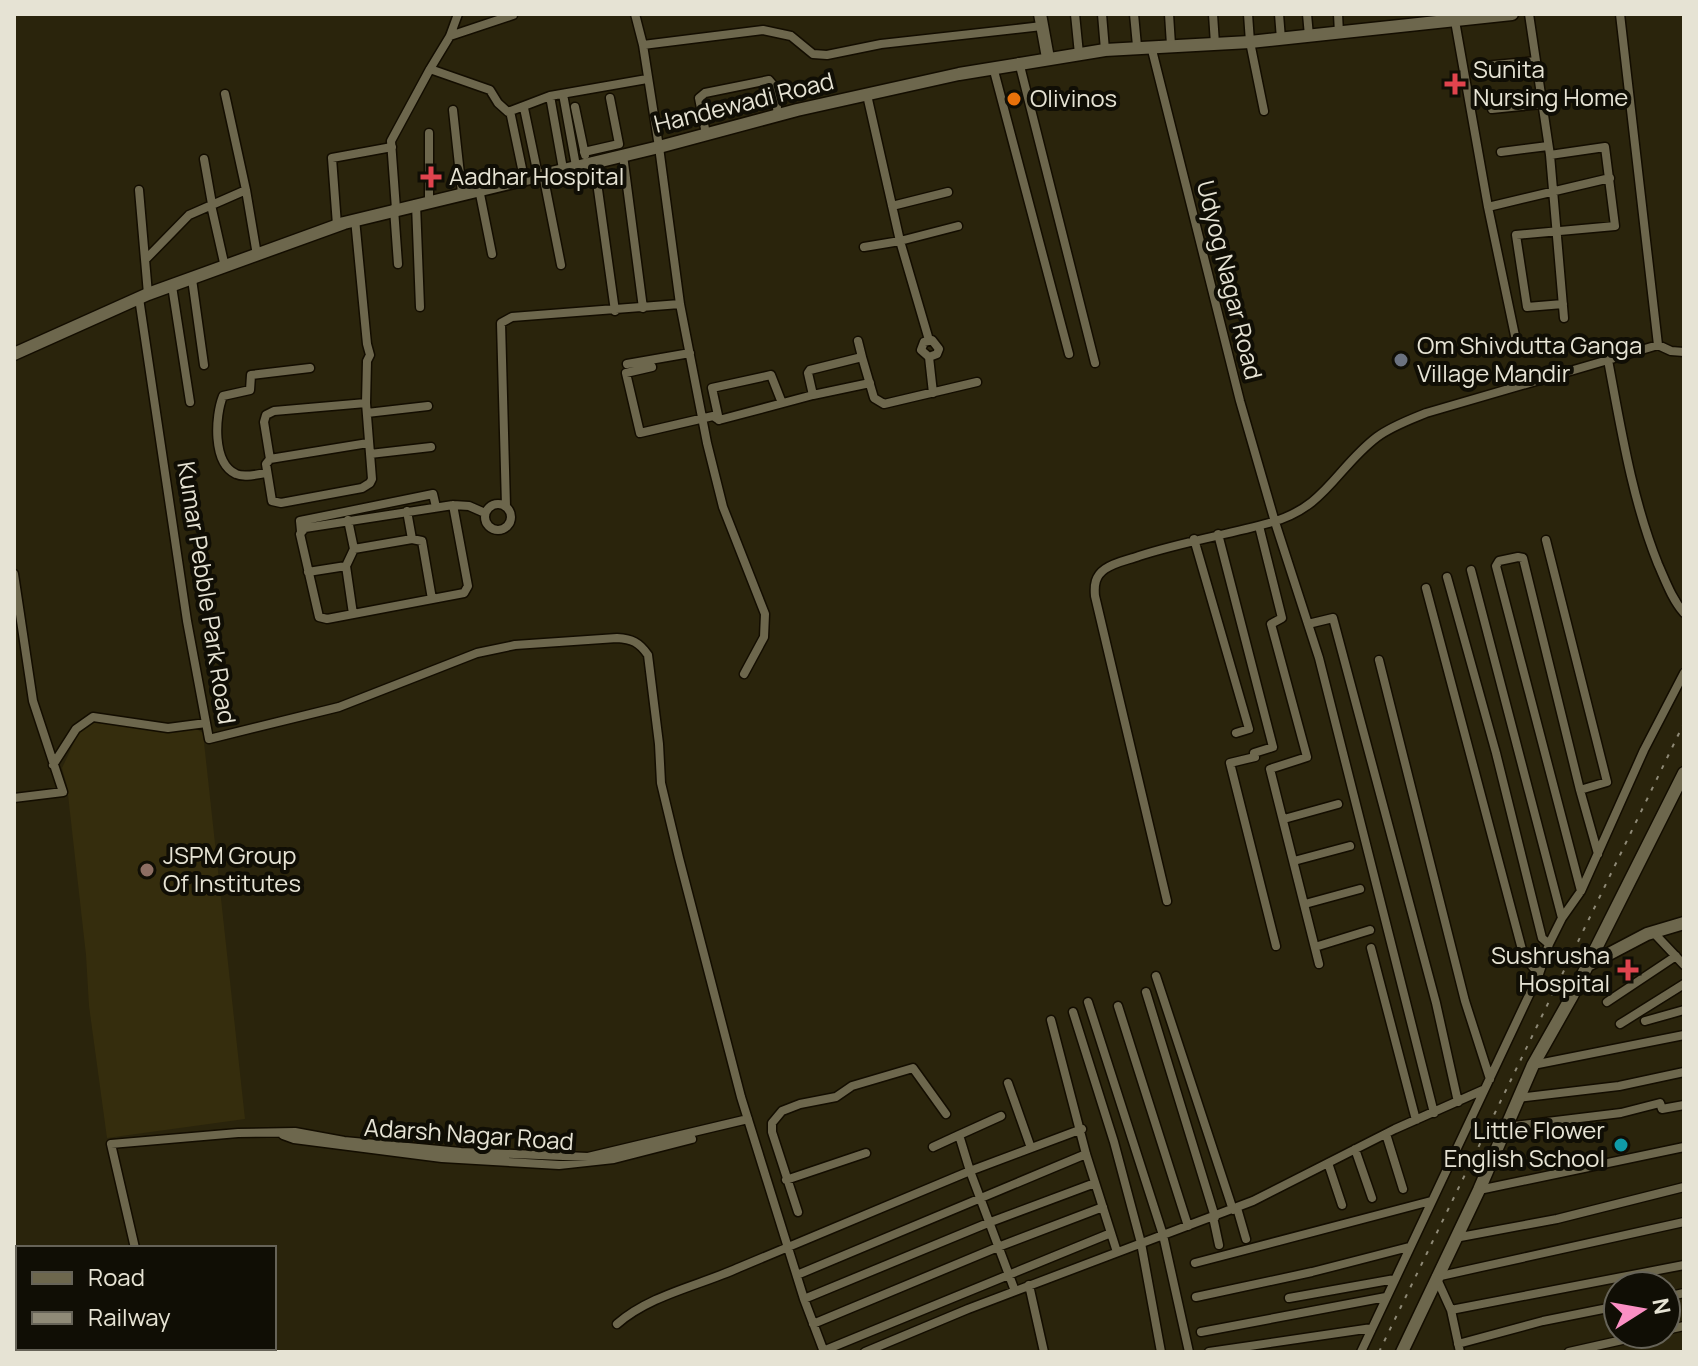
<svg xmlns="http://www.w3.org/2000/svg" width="1698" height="1366" font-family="Manrope,sans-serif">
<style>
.built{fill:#352d0d}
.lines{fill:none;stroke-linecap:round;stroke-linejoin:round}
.street-casing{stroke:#130d00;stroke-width:11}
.secondary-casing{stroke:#130d00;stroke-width:15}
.street{stroke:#6d674d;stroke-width:8}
.secondary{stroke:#6d674d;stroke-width:12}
.rail{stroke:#8f8a77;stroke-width:2;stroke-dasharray:4 8;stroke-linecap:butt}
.health-dot{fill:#e0444e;stroke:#100e05;stroke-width:3}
.food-dot{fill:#e8710a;stroke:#100e05;stroke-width:3}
.worship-dot{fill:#6b7280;stroke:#100e05;stroke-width:3}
.education-dot{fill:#8d6e63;stroke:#100e05;stroke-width:3}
.culture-dot{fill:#0f9aa8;stroke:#100e05;stroke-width:3}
.labels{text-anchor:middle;stroke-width:8;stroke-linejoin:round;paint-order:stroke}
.poi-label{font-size:24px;fill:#e6e3d4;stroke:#100e05;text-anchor:start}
.street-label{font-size:24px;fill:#e6e3d4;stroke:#100e05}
</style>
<rect width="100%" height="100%" fill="#2a240c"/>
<path class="built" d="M95,719L166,732L195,728L203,733L245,1119L107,1138L89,1006L86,955L67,786L62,768L78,734Z"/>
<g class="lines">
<g class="street-casing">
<path id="street" d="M458,14L450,36L430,69L490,90L498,103L508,112L550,96L647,79
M635,14L643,45L659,147L680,304L707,443L723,507L765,614L764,637L744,674
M1075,14L1079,54
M1102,14L1105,50
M1134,14L1137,46
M1169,14L1171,45
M1213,14L1215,44
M1248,14L1250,42L1264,111
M1279,14L1281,39
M1307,14L1309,36
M1338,14L1339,33
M1529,14L1550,155L1564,318
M1620,14L1658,345
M1455,21L1488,207L1518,350
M450,36L513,15
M643,45L763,30L791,36L813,54L827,55L881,44L1042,26
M1151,46L1240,401L1275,522L1319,658L1434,1113
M1019,62L1095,363
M1484,66L1536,61
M993,67L1069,354
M225,94L246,190
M563,94L576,166
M867,95L900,241L929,340
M550,96L563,169
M575,107L585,155
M524,108L538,175
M1492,109L1542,104
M453,110L462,193
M510,111L524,178
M706,134L699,98L705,93L769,80L774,86L778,115
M584,152L619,144L610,98
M1501,152L1548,146
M623,155L643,308
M1550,155L1605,147L1615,226L1516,235L1527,307L1563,304
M204,159L212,204
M594,161L615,311
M543,174L561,265
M479,189L492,254
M139,190L148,294
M429,201V133
M416,204L420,307
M211,205L225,267
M892,206L948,192
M1488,207L1610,178
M394,209L398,264
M396,209L391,141L430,69
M355,219L367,344L370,355L367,361L366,403L372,479L370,483L362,488L281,503L272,501L266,464L270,459L368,443
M337,225L332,158L392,147
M864,247L900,241L958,226
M146,259L189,215L246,190L257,255
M192,279L204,365
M172,286L190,402
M139,298L187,621L209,739L339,707L477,653L515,645L617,638C632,639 639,642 648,655L659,744L661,783L679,858L741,1097L804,1299L824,1352
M1658,345L1608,360C1621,429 1632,499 1658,564C1666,582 1672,599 1684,613
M1658,345L1671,351L1684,352
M862,357L874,398L884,404L977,382
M929,357L937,354L939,349L932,340L924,342L921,350L929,357L933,393
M627,364L690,353
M652,367L626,373L640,433L713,416L719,420L813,395L808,373L810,370L862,357L858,341
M813,395L870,383
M367,413L428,406
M719,420L712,388L771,375L782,403
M370,454L431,447
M270,459L264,422L266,415L274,411L366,403
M267,473C258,474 244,478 236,474C212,463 215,416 223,396L250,390L251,375L310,368
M485 517a13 13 0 1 1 26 0a13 13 0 1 1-26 0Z
M453,505L468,586L464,593L327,619L319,617L300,534L305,528L453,505L469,506L485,513
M506,506L501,323L512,317L680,304
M407,511L412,539
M348,520L354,549L346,566L353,614
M1259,526L1282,618L1271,624L1307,757L1270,769L1319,964
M301,531L300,521L433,494L436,507
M1218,534L1273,747L1254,753L1255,757L1230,763L1276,946
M1194,539L1249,729L1236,733
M1546,540L1607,782L1580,790L1523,558L1518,557L1499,561L1496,566L1581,891L1644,750L1684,673
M354,549L412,539L422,541L432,599
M1471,570L1562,918L1581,891
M308,572L346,566
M14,574L33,701L63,792L14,798
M1447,577L1496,753L1542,938L1549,944L1562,918
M1426,588L1524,957L1539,974
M1308,624L1333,618L1436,1003L1458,1102
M1379,660L1465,1001L1490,1079
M53,765L76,729L93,717L168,728L206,723
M1580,790L1598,854
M1284,819L1338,804
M1294,861L1350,846
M1167,901L1095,596C1094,585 1095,576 1105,569C1115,562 1128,560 1139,556C1182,542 1226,535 1269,523C1326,508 1336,468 1377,437C1392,426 1409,420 1426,413L1608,360
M1305,904L1360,889
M1653,932L1684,965
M1315,947L1370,930
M1371,948L1416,1120
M1156,976L1233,1210
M1146,992L1215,1217
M1607,1002L1676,956
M1118,1006L1188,1226
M1073,1012L1114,1142L1141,1243L1161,1352
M1051,1020L1086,1154L1117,1252
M1645,1021L1684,1010
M1620,1024L1684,984
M1533,1065L1684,1035
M1008,1083L1031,1148
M1518,1098L1619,1086L1684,1072
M1506,1127L1621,1113L1660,1103L1662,1109L1684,1105
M1386,1134L1403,1189
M283,1135L294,1139L442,1158L559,1165L614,1159L692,1139
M933,1147L959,1135
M1355,1149L1372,1198
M1328,1163L1342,1205
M786,1180L866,1153
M1479,1190L1684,1147
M1237,1208L1246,1239
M798,1212L772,1132V1123L782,1111L800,1104L836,1097L852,1086L913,1068L946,1114
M1213,1217L1219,1245
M1455,1238L1557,1219L1684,1187
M135,1248L111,1144L238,1133L295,1132L344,1141L461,1152L588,1157L748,1119
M1195,1263L1431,1201
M797,1275L1086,1154
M1029,1285L1044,1352
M1015,1291L970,1171L1082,1129
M1196,1297L1312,1272L1409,1247
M1666,1297L1684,1293
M1289,1298L1395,1279
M804,1299L988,1223L1095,1183
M1451,1310L1684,1265
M617,1324C650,1295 698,1286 738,1268C816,1236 893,1203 970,1171L959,1135L1001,1116
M813,1324L998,1247L1103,1207
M1666,1330L1684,1326
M1201,1332L1386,1297
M1458,1344L1543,1321L1618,1306
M159,1348L160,1352
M823,1351L1111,1233
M865,1352L968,1309L1163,1235L1088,1002
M1189,1352L1163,1235L1253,1201L1395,1129L1483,1090
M1209,1352L1372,1328
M1361,1352L1539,974L1549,944
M1460,1352L1451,1310L1436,1277L1684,1222
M1569,1352L1649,1334"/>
</g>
<g class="secondary-casing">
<path id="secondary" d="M1040,14L1048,58
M14,354L148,294L344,223L659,147L797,110L959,74L1105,50L1250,42L1512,14
M1588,965L1647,934L1684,923
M1402,1352L1479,1190L1533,1065L1572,996L1684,773"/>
</g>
<use href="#street" class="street"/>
<use href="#secondary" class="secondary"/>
<path class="rail" d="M1379,1352L1684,723"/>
</g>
<g class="health-dot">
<path d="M1451 72h8v8h8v8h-8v8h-8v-8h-8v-8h8z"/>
<path d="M427 165h8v8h8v8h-8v8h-8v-8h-8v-8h8z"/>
<path d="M1624 958h8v8h8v8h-8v8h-8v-8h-8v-8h8z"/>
</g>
<circle class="food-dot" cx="1014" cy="99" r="8"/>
<circle class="worship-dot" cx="1401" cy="360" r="8"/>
<circle class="education-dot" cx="147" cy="870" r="8"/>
<circle class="culture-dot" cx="1621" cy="1145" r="8"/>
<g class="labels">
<g class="poi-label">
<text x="1473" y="78">Sunita<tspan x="1473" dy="28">Nursing Home</tspan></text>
<text x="1030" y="107">Olivinos</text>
<text x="449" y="185">Aadhar Hospital</text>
<text x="1417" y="354">Om Shivdutta Ganga<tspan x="1417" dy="28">Village Mandir</tspan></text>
<text x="163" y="864">JSPM Group<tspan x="163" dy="28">Of Institutes</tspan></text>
<text x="1610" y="964" text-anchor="end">Sushrusha<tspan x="1610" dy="28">Hospital</tspan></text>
<text x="1605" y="1139" text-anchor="end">Little Flower<tspan x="1605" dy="28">English School</tspan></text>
</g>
<g class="street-label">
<text transform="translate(744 103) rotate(-14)" y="8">Handewadi Road</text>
<text transform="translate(1229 280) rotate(76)" y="8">Udyog Nagar Road</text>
<text transform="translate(206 593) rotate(81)" y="8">Kumar Pebble Park Road</text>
<text transform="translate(469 1135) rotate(4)" y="8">Adarsh Nagar Road</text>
</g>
</g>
<rect width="1698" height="1366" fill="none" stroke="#e6e3d4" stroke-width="32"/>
<rect x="16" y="1246" width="260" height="104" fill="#100e05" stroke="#666358" stroke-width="2"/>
<rect x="32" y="1272" width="40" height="12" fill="#6d674d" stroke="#666358" stroke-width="2"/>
<text x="88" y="1286" font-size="24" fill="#e6e3d4">Road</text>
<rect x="32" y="1312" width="40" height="12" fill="#8f8a77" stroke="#666358" stroke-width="2"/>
<text x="88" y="1326" font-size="24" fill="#e6e3d4">Railway</text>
<g transform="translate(1642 1310) rotate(79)"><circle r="38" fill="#100e05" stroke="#666358" stroke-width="2"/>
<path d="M0-6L14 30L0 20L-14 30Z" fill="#fb8fc4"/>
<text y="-12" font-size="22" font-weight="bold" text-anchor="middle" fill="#e6e3d4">N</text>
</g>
</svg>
